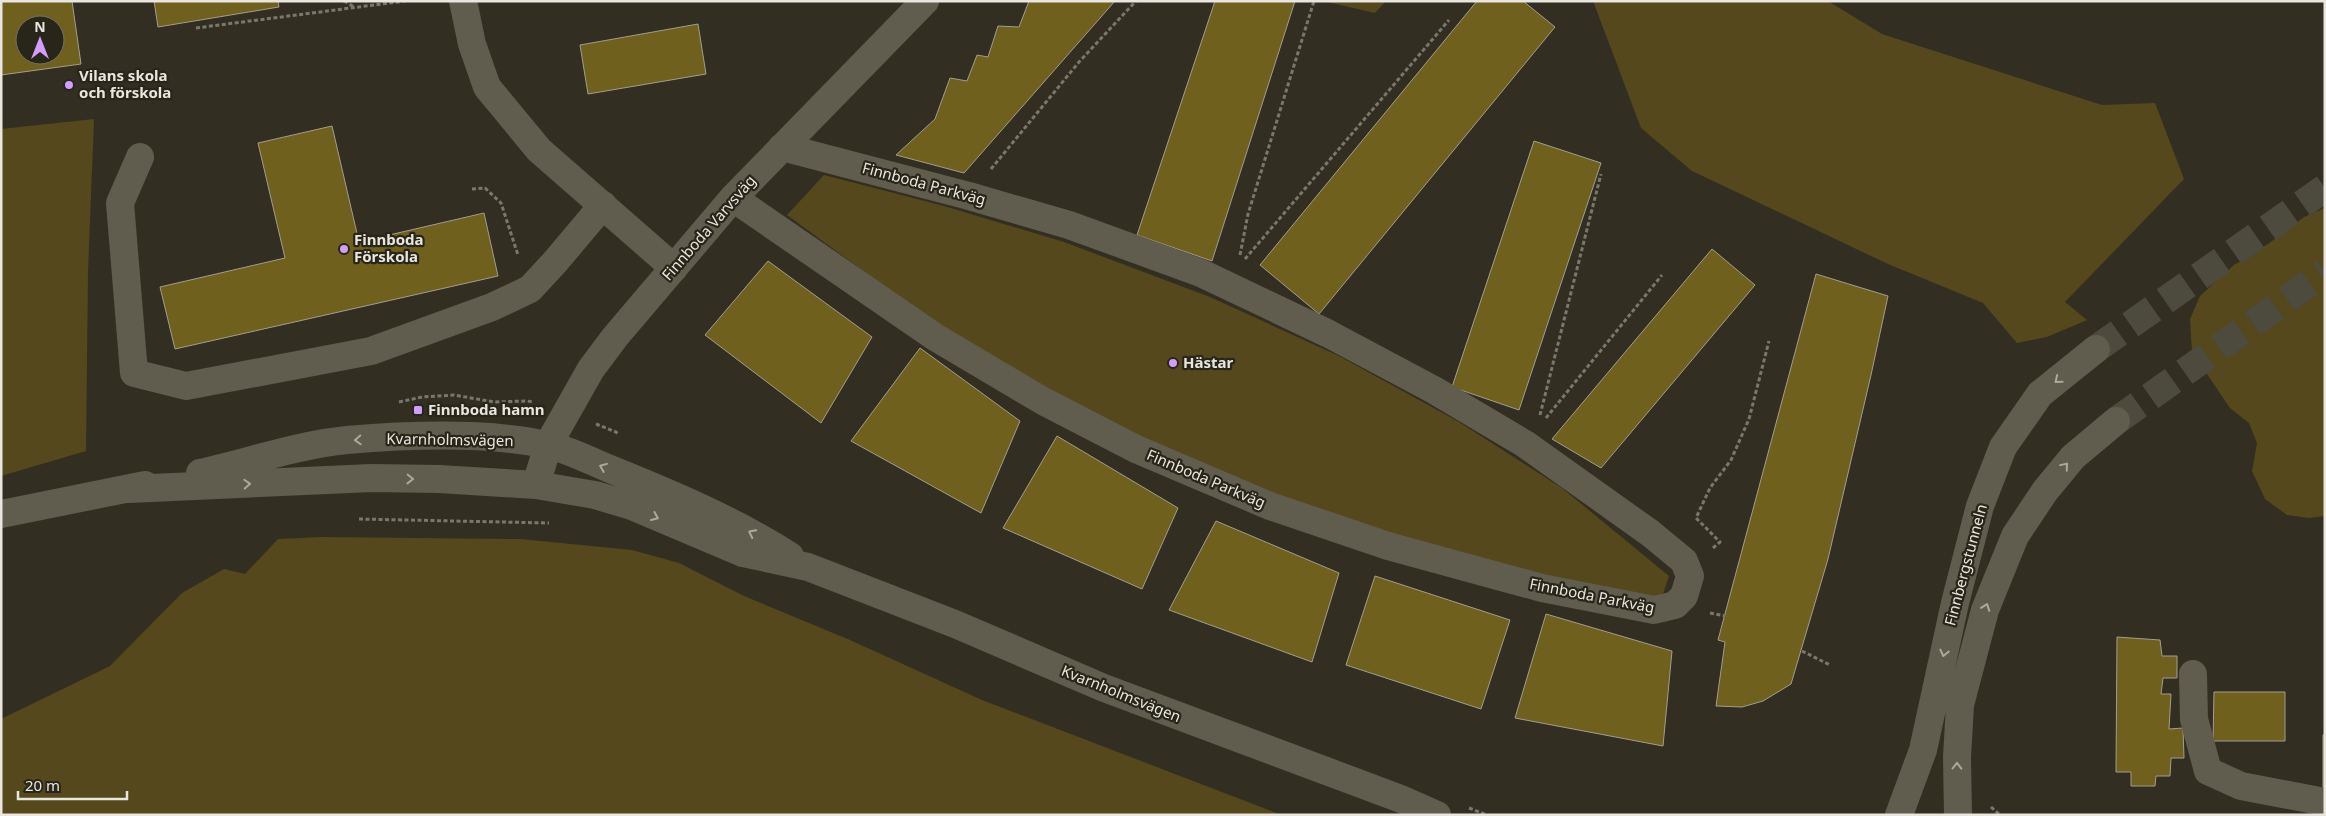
<svg xmlns="http://www.w3.org/2000/svg" width="2326" height="816" font-family="'Noto Sans',sans-serif">
<style>
.green{fill:#54481c}
.building{fill:#70601e;stroke:#a29e8f;fill-rule:evenodd}
.lines{fill:none;stroke-linecap:round;stroke-linejoin:round}
.minor-tunnel{stroke:#4d4a3e;stroke-width:28;stroke-dasharray:28 14;stroke-linecap:butt}
.path{stroke:#7a786d;stroke-width:3;stroke-dasharray:4 2.5;stroke-linecap:butt}
.minor{stroke:#605c4e;stroke-width:28}
.oneway{stroke:#aba89d}
.poi-dot{fill:#d29dfd;stroke:#282519;stroke-width:2}
.labels{text-anchor:middle;stroke-width:4.5;stroke-linejoin:round;paint-order:stroke}
.poi-label{font-size:15px;font-weight:bold;fill:#e8e6de;stroke:#282519;text-anchor:start}
.street-label{font-size:15px;fill:#e8e6de;stroke:#282519}
</style>
<rect width="100%" height="100%" fill="#322f22"/>
<path class="green" d="M1323,1H1386L1375,13Z
M1593,1H1828L1882,34L2102,105L2155,103L2184,179L2065,302L2087,320L2047,337L2017,343L1983,303L1888,264L1692,171L1641,128Z
M94,119L88,272L86,451L1,476V129Z
M824,175L944,206L1064,242L1210,297L1339,356L1459,422L1562,488L1669,576L1661,600L1557,583L1365,528L1168,452L1022,378L907,303L787,215Z
M2325,208V516L2309,518L2287,515L2265,499L2252,471L2257,443L2249,423L2230,408L2192,352L2190,319L2200,296L2234,265L2268,244L2304,217Z
M323,537L520,539L632,550L679,563L744,596L850,640L982,700L1282,815H1V719L110,666L182,593L224,569L245,574L278,539Z"/>
<path class="building" d="M1,1H72L81,64L1,75ZM25,25H55V55H25Z
M154,1H278L279,7L158,27Z
M1029,1H1115L964,173L896,155L935,119L950,78L967,81L977,55L988,57L998,26L1019,27Z
M1215,1H1295L1212,261L1137,235Z
M1477,1H1523L1555,27L1319,314L1260,265Z
M698,24L706,74L588,94L580,45Z
M332,126L359,242L484,213L498,276L175,349L160,287L285,258L258,143Z
M1534,141L1601,163L1519,410L1452,387Z
M1712,249L1755,285L1601,468L1552,439Z
M768,261L872,337L821,423L705,335Z
M1816,274L1888,296L1871,375L1828,559L1791,684L1763,701L1742,707L1716,706L1725,642L1718,640Z
M920,348L1020,421L981,513L851,441Z
M1057,436L1178,508L1142,589L1003,528Z
M1216,521L1339,573L1312,662L1169,610Z
M1375,576L1510,620L1481,709L1346,665Z
M1546,614L1672,651L1663,746L1515,718Z
M2117,637L2160,640L2162,656H2177V678H2163L2161,694H2171L2169,729L2183,728L2184,758H2171L2170,776H2156L2155,786H2131V772H2116Z
M2214,692H2285V741H2213Z
M2323,735H2325V792H2323Z"/>
<g class="lines">
<path class="minor-tunnel" d="M2096,349L2325,188
M2116,421L2325,272"/>
<path class="path" d="M344,1L354,7
M196,28L405,1
M991,169L1079,62L1136,1
M472,189L485,188L501,203L518,255
M1240,255L1248,214L1314,1
M1245,259L1449,20
M399,402L422,397L454,395L494,402L527,401L533,402
M1540,415L1601,174
M1546,418L1662,275
M596,424L616,432L619,435
M359,519L549,523
M1713,548L1720,542L1696,518L1710,488L1731,460L1749,419L1769,341
M1710,613L1725,616
M1802,651L1830,665
M1991,807L2000,815
M1469,808L1487,815"/>
<path class="minor" d="M463,1L472,44L487,87L539,150L674,268
M140,157L120,203L134,373L186,386L371,351L492,307L530,289L555,262L603,205
M733,198L935,337L1043,401L1136,449L1270,506L1388,546L1542,588L1654,610L1675,605L1684,596L1690,576L1684,561L1650,533L1525,444L1434,390L1329,334L1201,273L1069,225L969,196L782,147
M200,473C249,462 297,445 347,440C406,435 489,432 547,445C568,449 590,461 610,469C672,494 734,520 790,556
M536,485L548,445L591,369L615,337L733,198L925,1
M129,489L372,478L439,479L536,485L595,495L632,506L743,553L808,567L955,624L1104,688L1401,799L1437,815
M1,514L145,485
M2193,674L2194,719L2208,771L2241,786L2325,802
M1899,815L1923,750L1955,603L1980,506L2003,447L2040,394L2096,349
M1958,815L1957,757L1960,705L1985,610L2015,536L2045,491L2073,457L2116,421"/>
</g>
<defs><path id="oneway-chevron" d="M-2-3.5L2.5 0L-2 3.5" fill="none" stroke-width="1.6" stroke-linecap="round" stroke-linejoin="round" transform="scale(1.25)"/></defs>
<g class="oneway">
<use href="#oneway-chevron" transform="translate(2058 380) rotate(141)"/>
<use href="#oneway-chevron" transform="translate(358 440) rotate(177)"/>
<use href="#oneway-chevron" transform="translate(2065 466) rotate(-50)"/>
<use href="#oneway-chevron" transform="translate(603 467) rotate(-158)"/>
<use href="#oneway-chevron" transform="translate(410 479) rotate(1)"/>
<use href="#oneway-chevron" transform="translate(247 484) rotate(-3)"/>
<use href="#oneway-chevron" transform="translate(655 517) rotate(24)"/>
<use href="#oneway-chevron" transform="translate(752 533) rotate(-153)"/>
<use href="#oneway-chevron" transform="translate(1986 607) rotate(-70)"/>
<use href="#oneway-chevron" transform="translate(1944 653) rotate(103)"/>
<use href="#oneway-chevron" transform="translate(1957 766) rotate(-89)"/>
</g>
<g class="poi-dot">
<circle cx="69" cy="85" r="5"/>
<circle cx="344" cy="249" r="5"/>
<circle cx="1173" cy="363" r="5"/>
<rect x="413" y="405" width="10" height="10" rx="2.5"/>
</g>
<g class="labels">
<g class="poi-label">
<text x="79" y="81">Vilans skola<tspan x="79" dy="17">och förskola</tspan></text>
<text x="354" y="245">Finnboda<tspan x="354" dy="17">Förskola</tspan></text>
<text x="1183" y="368">Hästar</text>
<text x="428" y="415">Finnboda hamn</text>
</g>
<g class="street-label">
<text transform="translate(924 184) rotate(15)" y="5">Finnboda Parkväg</text>
<text transform="translate(709 228) rotate(-49)" y="5">Finnboda Varvsväg</text>
<text transform="translate(450 440) rotate(1)" y="5">Kvarnholmsvägen</text>
<text transform="translate(1206 479) rotate(23)" y="5">Finnboda Parkväg</text>
<text transform="translate(1966 565) rotate(-75)" y="5">Finnbergstunneln</text>
<text transform="translate(1592 596) rotate(11)" y="5">Finnboda Parkväg</text>
<text transform="translate(1121 694) rotate(22)" y="5">Kvarnholmsvägen</text>
</g>
</g>
<rect width="2326" height="816" fill="none" stroke="#e8e6de" stroke-width="5"/>
<g transform="translate(40 40)"><circle r="24" fill="#282519" stroke="#757268"/>
<path d="M0-4L9 19L0 12L-9 19Z" fill="#d29dfd"/>
<text y="-8" font-size="14" font-weight="bold" text-anchor="middle" fill="#e8e6de">N</text>
</g>
<path d="M18 791v8h109v-8" fill="none" stroke="#e8e6de" stroke-width="2.5"/>
<text x="25" y="791" font-size="15" fill="#e8e6de" stroke="#282519" stroke-width="4" paint-order="stroke">20 m</text>
</svg>
